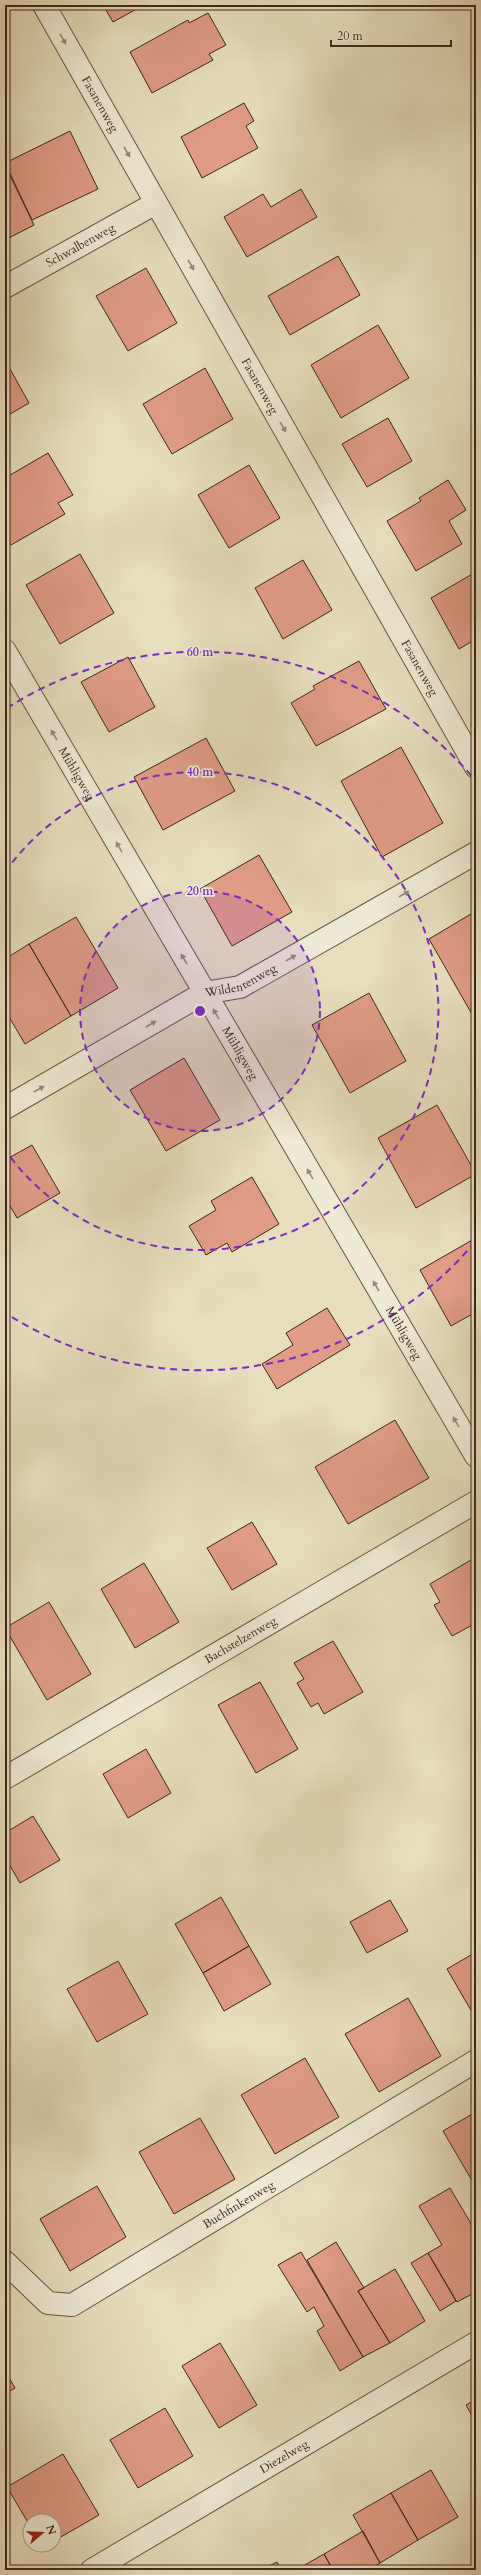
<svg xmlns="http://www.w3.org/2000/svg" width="481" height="2575" font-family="Cardo,serif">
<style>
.building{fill:#e09c87;stroke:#3e261c}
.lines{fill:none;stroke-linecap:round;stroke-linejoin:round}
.minor-casing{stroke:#685445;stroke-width:24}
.minor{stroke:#efead5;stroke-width:22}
.oneway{fill:#968878}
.ring{fill:none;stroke:#7b2cbf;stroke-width:2;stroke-dasharray:7 5}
.labels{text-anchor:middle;stroke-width:3.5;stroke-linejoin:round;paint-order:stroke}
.street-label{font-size:12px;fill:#3e261c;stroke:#efead5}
.centre{fill:#7b2cbf;stroke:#efead5;stroke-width:2}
.ring-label{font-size:12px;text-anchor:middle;font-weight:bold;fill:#7b2cbf;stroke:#efead5;stroke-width:3.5;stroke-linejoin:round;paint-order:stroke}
</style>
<rect width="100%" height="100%" fill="#e7debf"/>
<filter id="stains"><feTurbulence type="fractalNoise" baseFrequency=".005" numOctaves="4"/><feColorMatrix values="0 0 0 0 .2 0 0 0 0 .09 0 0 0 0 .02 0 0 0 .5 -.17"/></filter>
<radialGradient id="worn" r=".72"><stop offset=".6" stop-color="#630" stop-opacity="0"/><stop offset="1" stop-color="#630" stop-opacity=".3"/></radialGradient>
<path class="building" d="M103,5H144L113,22Z
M208,13L226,45L209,54L213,60L152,93L130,52L188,20L189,23Z
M244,103L254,121L246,126L258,148L202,178L181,137Z
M70,131L98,189L32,220L5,163Z
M5,165L34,225L5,240Z
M301,189L317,217L247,257L224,217L263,194L271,207Z
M338,256L360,295L290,335L268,296Z
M146,268L177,323L128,351L96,296Z
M378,325L409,378L341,418L311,365Z
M5,360L29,403L5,417Z
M205,368L233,419L172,454L143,404Z
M388,418L412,461L367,487L342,444Z
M48,453L73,495L58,503L65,514L11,545L5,536V478Z
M249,465L280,518L229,548L198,495Z
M448,480L466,510L449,521L462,544L416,571L387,521L421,501L419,498Z
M80,554L114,613L60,644L26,585Z
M303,560L332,610L283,639L255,588Z
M474,573L476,639L459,649L431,598Z
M128,657L155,707L109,732L81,682Z
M359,661L386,709L316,746L291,703L315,689L313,686Z
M206,738L235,791L163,830L134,777Z
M401,747L443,823L382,857L341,781Z
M259,855L292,912L232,946L200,889Z
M476,911V1015L473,1016L429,939Z
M76,917L118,988L71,1016L29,944Z
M29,944L71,1016L25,1044L5,1010V959Z
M369,993L406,1061L350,1093L312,1025Z
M184,1058L220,1120L166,1151L130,1090Z
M437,1105L476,1174L416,1208L378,1138Z
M32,1145L60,1193L17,1218L5,1197V1160Z
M252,1177L279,1224L232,1252L227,1243L206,1255L189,1226L216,1210L211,1201Z
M474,1239L476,1312L451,1326L420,1270Z
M327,1308L350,1345L277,1389L262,1364L293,1345L286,1333Z
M395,1420L429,1478L348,1524L315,1467Z
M252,1522L277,1564L232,1590L207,1548Z
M476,1557V1623L452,1636L434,1605L440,1602L430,1584Z
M144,1563L179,1622L135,1648L101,1589Z
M49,1602L91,1674L47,1700L5,1628Z
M333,1641L363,1692L324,1714L318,1703L311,1707L297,1683L304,1679L294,1663Z
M260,1682L298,1749L256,1773L218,1705Z
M146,1749L171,1793L128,1818L103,1774Z
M33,1816L60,1860L20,1883L5,1857V1833Z
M221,1897L249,1946L203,1973L175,1924Z
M390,1900L408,1931L367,1953L350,1922Z
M249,1946L271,1984L224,2011L203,1973Z
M476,1952V2019L447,1969Z
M118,1961L148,2014L97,2042L67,1989Z
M408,1998L441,2056L379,2092L345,2034Z
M305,2058L339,2117L275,2154L241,2095Z
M474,2113L476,2117L474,2184L443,2131Z
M200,2118L235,2179L174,2214L139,2152Z
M97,2186L126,2237L70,2271L40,2219Z
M450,2188L476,2232V2292L457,2302L428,2253L442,2245L419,2206Z
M336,2242L364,2288L358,2291L390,2343L363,2357L307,2260Z
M301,2252L363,2357L340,2371L317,2331L324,2326L314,2307L307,2312L278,2265Z
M428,2253L456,2301L440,2311L411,2263Z
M395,2269L425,2321L390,2343L358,2291Z
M220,2343L257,2405L219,2428L182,2366Z
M5,2371L15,2388L5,2394Z
M476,2399V2423L466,2405Z
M165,2408L193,2456L138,2488L110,2440Z
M63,2454L99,2515L54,2541V2521H30V2526L7,2487Z
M431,2470L458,2517L418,2540L391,2493Z
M391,2493L418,2540L380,2563L353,2515Z
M363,2531L380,2563L368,2570H333L324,2554Z
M324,2554L333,2570H296Z
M277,2562L281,2570H263L267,2567Z"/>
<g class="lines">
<g class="minor-casing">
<g id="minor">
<path id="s1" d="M44,5L476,767"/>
<path id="s2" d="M5,287L156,203"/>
<path id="s3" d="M5,651L476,1456"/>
<path id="s4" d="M5,1108L204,993L240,987L476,853"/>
<path id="s5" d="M5,1778L476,1502"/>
<path id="s6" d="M5,2262L48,2303L72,2305L476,2061"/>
<path id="s7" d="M92,2570L476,2343"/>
</g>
</g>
<use href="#minor" class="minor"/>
</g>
<defs><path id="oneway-solid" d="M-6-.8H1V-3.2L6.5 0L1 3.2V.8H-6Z"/></defs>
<g class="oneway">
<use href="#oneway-solid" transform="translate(63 39) rotate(60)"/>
<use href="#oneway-solid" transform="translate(127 152) rotate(60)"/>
<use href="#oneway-solid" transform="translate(191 265) rotate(60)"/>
<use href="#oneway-solid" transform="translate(283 427) rotate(60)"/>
<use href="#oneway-solid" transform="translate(54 735) rotate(-120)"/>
<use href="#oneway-solid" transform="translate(119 847) rotate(-120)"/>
<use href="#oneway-solid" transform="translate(404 894) rotate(-30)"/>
<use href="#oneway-solid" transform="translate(291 958) rotate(-30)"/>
<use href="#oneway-solid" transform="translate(184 959) rotate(-120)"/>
<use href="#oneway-solid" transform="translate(216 1014) rotate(-120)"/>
<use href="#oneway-solid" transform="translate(151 1024) rotate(-30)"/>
<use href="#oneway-solid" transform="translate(39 1089) rotate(-30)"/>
<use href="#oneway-solid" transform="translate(310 1174) rotate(-120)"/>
<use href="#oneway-solid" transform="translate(376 1286) rotate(-120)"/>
<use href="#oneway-solid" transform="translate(456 1422) rotate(-120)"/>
</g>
<circle cx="200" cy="1011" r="120" fill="#7b2cbf" fill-opacity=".12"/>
<g class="ring">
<circle cx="200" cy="1011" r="120"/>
<path d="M5 872A239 239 0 1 1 5 1150"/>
<path d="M475 1242A359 359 0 0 1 7 1314M7 708A359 359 0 0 1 475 780"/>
</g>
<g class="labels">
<g class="street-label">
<text dy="4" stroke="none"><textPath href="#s1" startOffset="114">Fasanenweg</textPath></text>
<text dy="4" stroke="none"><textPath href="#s2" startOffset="86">Schwalbenweg</textPath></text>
<text dy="4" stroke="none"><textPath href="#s1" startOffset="438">Fasanenweg</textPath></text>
<text dy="4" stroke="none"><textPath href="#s1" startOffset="762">Fasanenweg</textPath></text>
<text dy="4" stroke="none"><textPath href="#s3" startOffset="142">Mühligweg</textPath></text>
<text dy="4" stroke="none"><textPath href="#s4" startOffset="269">Wildentenweg</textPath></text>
<text dy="4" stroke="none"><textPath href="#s3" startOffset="466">Mühligweg</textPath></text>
<text dy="4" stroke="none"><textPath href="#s3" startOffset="790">Mühligweg</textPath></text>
<text dy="4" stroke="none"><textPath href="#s5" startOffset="273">Bachstelzenweg</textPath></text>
<text dy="4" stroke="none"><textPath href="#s6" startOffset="278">Buchfinkenweg</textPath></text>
<text dy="4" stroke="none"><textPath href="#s7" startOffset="223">Diezelweg</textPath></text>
</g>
</g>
<circle cx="200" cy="1011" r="6" class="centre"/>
<g class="ring-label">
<text x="200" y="656">60 m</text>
<text x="200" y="776">40 m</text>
<text x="200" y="895">20 m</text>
</g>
<rect width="481" height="2575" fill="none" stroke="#e7debf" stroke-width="20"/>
<rect x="6" y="6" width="469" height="2563" fill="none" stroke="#3e261c" stroke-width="2"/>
<rect x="10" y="10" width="461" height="2555" fill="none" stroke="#3e261c"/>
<g transform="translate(42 2533) rotate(71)"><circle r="19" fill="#efead5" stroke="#a89c8b"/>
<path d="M0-3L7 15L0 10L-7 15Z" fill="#8f2418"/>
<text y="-6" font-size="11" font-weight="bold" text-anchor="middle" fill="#3e261c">N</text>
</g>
<path d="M331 40v6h120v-6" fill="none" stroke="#3e261c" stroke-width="2"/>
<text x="337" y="40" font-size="12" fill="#3e261c" stroke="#efead5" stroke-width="3" paint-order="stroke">20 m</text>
<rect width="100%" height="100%" filter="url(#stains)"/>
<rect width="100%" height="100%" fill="url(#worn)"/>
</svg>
